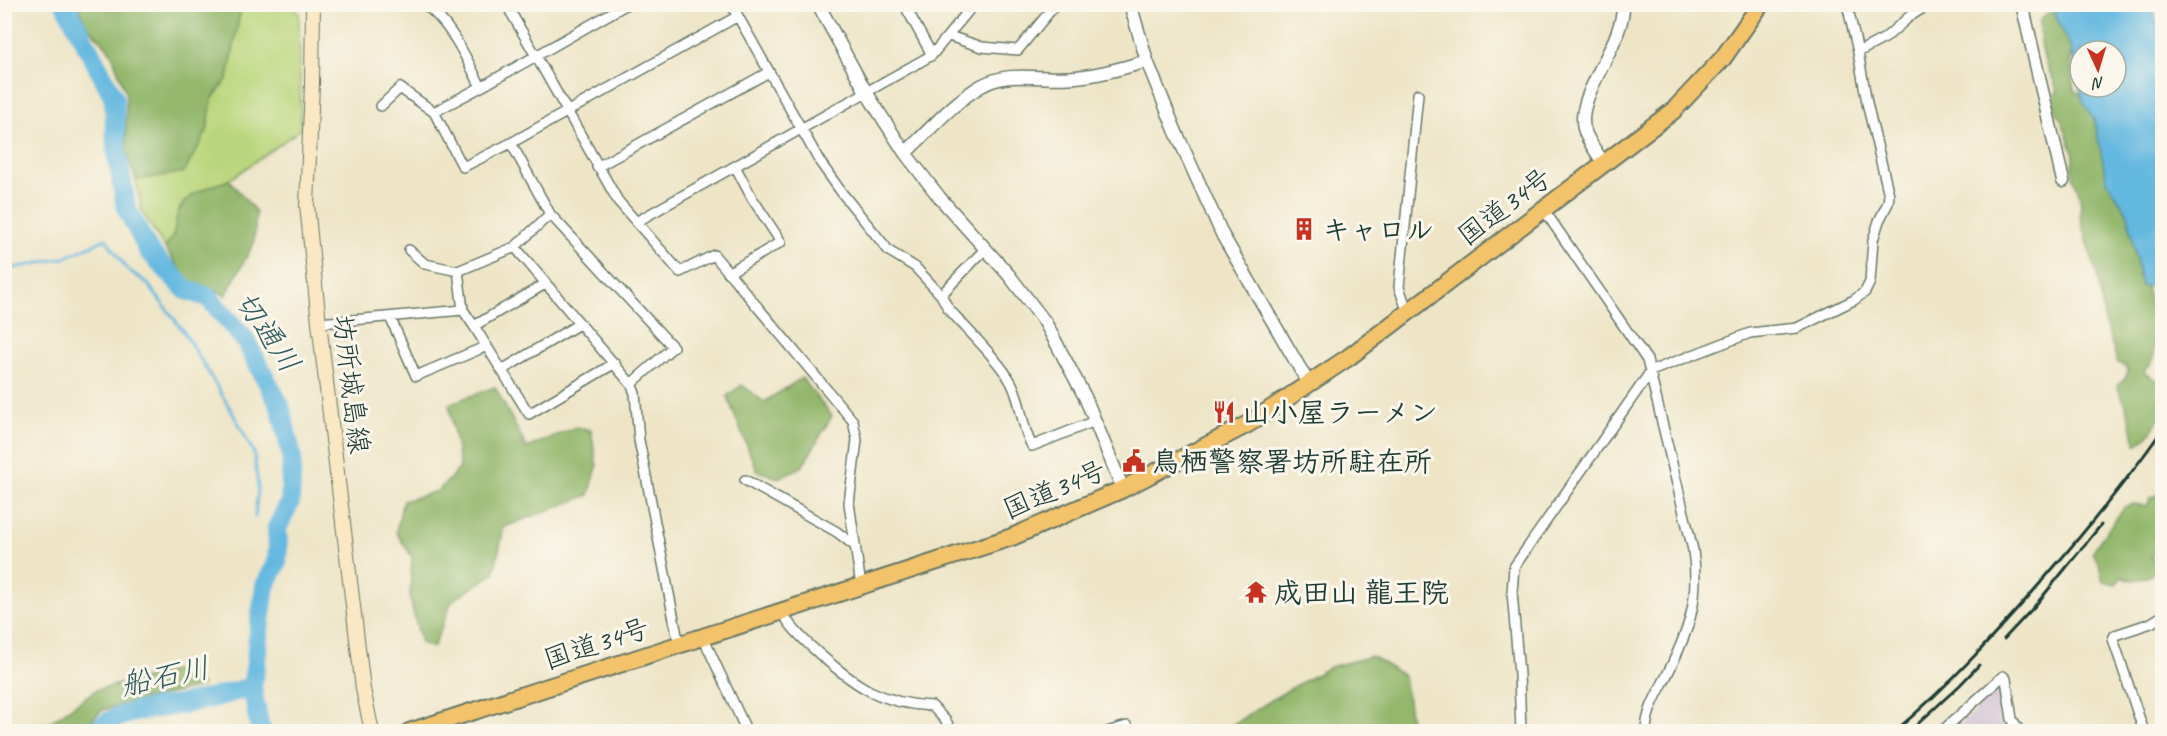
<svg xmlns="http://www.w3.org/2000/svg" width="2167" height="736" font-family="Caveat,'Klee One',sans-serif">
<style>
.industrial{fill:#cebed2}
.green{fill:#bad67c;stroke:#6c8a58;stroke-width:1.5}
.forest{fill:#93b76c;stroke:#597a50;stroke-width:1.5}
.water{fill:#63b8e0;stroke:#417a8a;stroke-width:1.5;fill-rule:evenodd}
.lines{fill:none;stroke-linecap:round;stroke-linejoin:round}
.stream{stroke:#63b8e0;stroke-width:3}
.river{stroke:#63b8e0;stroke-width:20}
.minor-casing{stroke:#677867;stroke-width:12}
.tertiary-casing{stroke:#677867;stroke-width:15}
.secondary-casing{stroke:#677867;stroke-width:16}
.trunk-casing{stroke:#677867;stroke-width:20}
.minor{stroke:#fff;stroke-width:9}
.tertiary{stroke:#fff;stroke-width:12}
.secondary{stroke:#fae7c3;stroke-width:14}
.trunk{stroke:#f2c36a;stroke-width:16}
.rail{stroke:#1f3d34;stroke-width:3}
.labels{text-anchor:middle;stroke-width:6;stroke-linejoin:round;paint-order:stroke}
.street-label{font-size:28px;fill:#1f3d34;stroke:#fbf7ec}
.poi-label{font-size:28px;font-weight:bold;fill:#1f3d34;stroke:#fbf7ec;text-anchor:start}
.water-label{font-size:30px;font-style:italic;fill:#305c5f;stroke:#fbf7ec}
</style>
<rect width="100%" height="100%" fill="#fbf7ec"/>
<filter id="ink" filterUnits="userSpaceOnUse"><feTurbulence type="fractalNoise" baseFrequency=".0167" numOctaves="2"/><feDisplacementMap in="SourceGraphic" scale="12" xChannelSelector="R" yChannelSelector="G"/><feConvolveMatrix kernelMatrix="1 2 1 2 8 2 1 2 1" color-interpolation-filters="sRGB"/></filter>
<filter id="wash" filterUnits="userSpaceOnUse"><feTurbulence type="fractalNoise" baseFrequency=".008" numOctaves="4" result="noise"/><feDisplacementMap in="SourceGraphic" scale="24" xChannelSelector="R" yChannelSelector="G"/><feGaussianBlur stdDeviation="1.35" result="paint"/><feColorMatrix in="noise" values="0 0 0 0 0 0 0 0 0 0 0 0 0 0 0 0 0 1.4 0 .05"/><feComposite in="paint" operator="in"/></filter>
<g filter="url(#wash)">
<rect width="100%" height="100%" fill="#eee5c7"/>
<path class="industrial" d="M1999,688L2006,721L2014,731H1953Z"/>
<path class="green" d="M237,5H292L299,14L301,129L229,180L191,195L178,212L175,235L165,248L142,212L136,180L184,172L207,131L212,99L228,78L241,7Z"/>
<path class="forest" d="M237,5L241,7L228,78L212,99L207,131L184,172L136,180L126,152V93L111,52L86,24L78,5Z
M2050,12L2060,14L2073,46L2070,60L2073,84L2075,91L2086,98C2096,124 2108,149 2117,175C2133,222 2143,271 2153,319C2154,323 2151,328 2152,332C2153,346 2160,360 2145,369L2144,373L2162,383V415L2147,437L2136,445C2132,436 2133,429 2130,420C2127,408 2122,397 2117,386L2126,377L2128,371L2125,366L2118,363L2105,322L2098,279L2080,215L2081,204L2079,193L2073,177L2072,166L2074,155L2061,119L2054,111V97L2057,91C2055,80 2050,75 2046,64C2041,51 2040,34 2040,20Z
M229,180L256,212L254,243L226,295L187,280L165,248C179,230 172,230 178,213C185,192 211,187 229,180Z
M802,378L832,416L802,467L778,478L757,471L727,396L742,385L764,402Z
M495,387L527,448L576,427L591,430L597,467L589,495L504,527L494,573L452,601L433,648L421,643L410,599L412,557L396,532L403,501L438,491L460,468L449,404Z
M2162,489V547L2151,556L2158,569C2147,580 2136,583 2122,577L2116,584L2103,582L2099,564L2092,553C2101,536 2114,524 2124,507L2134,504L2147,506L2150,498L2158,495Z
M1372,656L1404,676L1412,727L1409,731H1222L1288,690L1330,667Z
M188,667L202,686L102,710L81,731H5V725L49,723L96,690Z"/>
<path class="water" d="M2151,4L2162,38V285L2141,286L2128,214L2107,181L2094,119L2083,102L2071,50L2054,12L2059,9L2058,5ZM2080,51H2116V87H2080Z"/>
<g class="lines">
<path class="stream" d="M4,270L64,258L106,239L127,269L147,283L184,332L231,410L254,453L258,487L255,517"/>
<path class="river" d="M65,4L114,98L116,148L126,207L148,250L186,290L208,297L245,340L280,406L292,457L290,502L277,528L278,546L277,563L265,586L258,636L256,663L252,687L259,724L262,732
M95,732C120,708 151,710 183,704C206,700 229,693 252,687"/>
</g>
</g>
<g filter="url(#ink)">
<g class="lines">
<g class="minor-casing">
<path id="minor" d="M424,4C451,23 466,58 481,87L536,56L506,4
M627,4L536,56L618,201L680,272L714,255L853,421L857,440L849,503L861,586
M731,4L820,162L842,193L889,251L915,267L941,295L948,308C965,328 1001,362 1012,384C1022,404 1021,426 1032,446L1095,421
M904,4L932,55
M1847,4L1858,52L1885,38L1910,16L1930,4
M949,36L982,47L1018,50L1056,4
M481,87L434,112L463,167L511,143
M381,106L400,88L434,112
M597,167L769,72
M1544,210L1647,360L1693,550C1700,601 1689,630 1667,675C1658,693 1646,711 1646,732
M550,214L673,347L631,384
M636,222L932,55L974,4
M515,247L631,384L635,393L639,440L677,635L681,644
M409,250L425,264L458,271
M728,273L781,242L752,198L735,166
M941,295L986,248
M463,310L458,271L515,247L550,214L511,143L738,16
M1408,313L1399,287L1418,94
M390,317L416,376L487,346
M319,323L463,310L474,326L545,284
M474,326L529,414L615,363
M502,370L579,324
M745,480L837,532L855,546
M782,611C790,633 848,680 870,691C890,701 910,705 932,706L946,721L952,732
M703,637L747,732
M1107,732L1127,726L1131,732
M1521,732L1519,674L1512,592L1514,567L1651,371L1750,333L1797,328L1854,300L1865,292L1870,282L1873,240L1879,221L1888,203L1889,195L1867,103L1858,52
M1941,732L2003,676L2006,679L2012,719L2020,732
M2144,732L2113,639L2115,635L2151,623L2162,616"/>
</g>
<g class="tertiary-casing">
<path id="tertiary" d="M818,4L866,92L905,153L940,198L1008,274L1045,322L1085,397L1123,489
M1130,4L1147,61L1175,130L1223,236L1309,384
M2022,4L2063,181
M905,153C929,131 952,103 981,86C1011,69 1044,81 1076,77C1100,75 1124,68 1147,61
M1604,164C1598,154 1589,143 1585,132C1572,98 1625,44 1623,4"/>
</g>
<g class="secondary-casing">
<path id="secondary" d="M313,4L312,84L307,205L319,323L363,689L372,732"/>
</g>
<g class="trunk-casing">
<path id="trunk" d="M409,732L1012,537L1123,489L1248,424L1349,357L1673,111L1723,58L1761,4"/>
</g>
<use href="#minor" class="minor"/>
<use href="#tertiary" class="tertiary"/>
<use href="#secondary" class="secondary"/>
<use href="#trunk" class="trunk"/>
<path class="rail" d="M2004,639L2034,607L2101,525
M1894,732C1951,684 2000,630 2048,574C2088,528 2127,481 2162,430
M1909,732L1960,685L1979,665"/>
</g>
</g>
<defs>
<g id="building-bare" transform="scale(1.8)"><path d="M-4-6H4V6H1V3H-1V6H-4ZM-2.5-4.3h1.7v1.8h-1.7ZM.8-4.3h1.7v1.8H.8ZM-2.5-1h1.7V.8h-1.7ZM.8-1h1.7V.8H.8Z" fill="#c8321e" stroke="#fbf7ec" stroke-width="2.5" paint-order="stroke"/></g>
<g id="restaurant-bare" transform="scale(1.8)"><path d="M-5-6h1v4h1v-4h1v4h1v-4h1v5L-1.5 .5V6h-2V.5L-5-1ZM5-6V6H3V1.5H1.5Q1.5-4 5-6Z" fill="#c8321e" stroke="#fbf7ec" stroke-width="2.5" paint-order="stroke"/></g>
<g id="civic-bare" transform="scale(1.8)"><path d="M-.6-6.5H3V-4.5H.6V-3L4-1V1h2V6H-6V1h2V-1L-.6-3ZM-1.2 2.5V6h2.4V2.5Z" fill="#c8321e" stroke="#fbf7ec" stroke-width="2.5" paint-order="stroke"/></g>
<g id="temple-bare" transform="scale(1.8)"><path d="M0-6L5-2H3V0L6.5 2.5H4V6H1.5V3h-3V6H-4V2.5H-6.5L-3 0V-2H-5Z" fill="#c8321e" stroke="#fbf7ec" stroke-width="2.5" paint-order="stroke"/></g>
</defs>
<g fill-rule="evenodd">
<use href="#building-bare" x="1304" y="229"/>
<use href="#restaurant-bare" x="1224" y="412"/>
<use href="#civic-bare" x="1134" y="461"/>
<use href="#temple-bare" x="1256" y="592"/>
</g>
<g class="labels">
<g class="street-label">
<text transform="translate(1504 206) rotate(-37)" y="10">国道34号</text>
<text transform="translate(352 384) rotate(83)" y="10">坊所城島線</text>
<text transform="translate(1054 489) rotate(-23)" y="10">国道34号</text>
<text transform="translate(596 643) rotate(-18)" y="10">国道34号</text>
</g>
<g class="poi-label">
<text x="1322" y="239">キャロル</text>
<text x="1242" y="422">山小屋ラーメン</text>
<text x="1152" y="471">鳥栖警察署坊所駐在所</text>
<text x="1274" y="602">成田山 龍王院</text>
</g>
<g class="water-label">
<text transform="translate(268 332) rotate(56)" y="10">切通川</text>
<text transform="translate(165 676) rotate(-12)" y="10">船石川</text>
</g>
</g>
<rect width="2167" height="736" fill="none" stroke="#fbf7ec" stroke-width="24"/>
<g transform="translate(2098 69) rotate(176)"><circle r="28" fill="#fbf7ec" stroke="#a3ada2" stroke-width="1.5"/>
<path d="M0-4.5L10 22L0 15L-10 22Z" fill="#c8321e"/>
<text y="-9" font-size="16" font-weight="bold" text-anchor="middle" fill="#1f3d34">N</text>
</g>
</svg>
